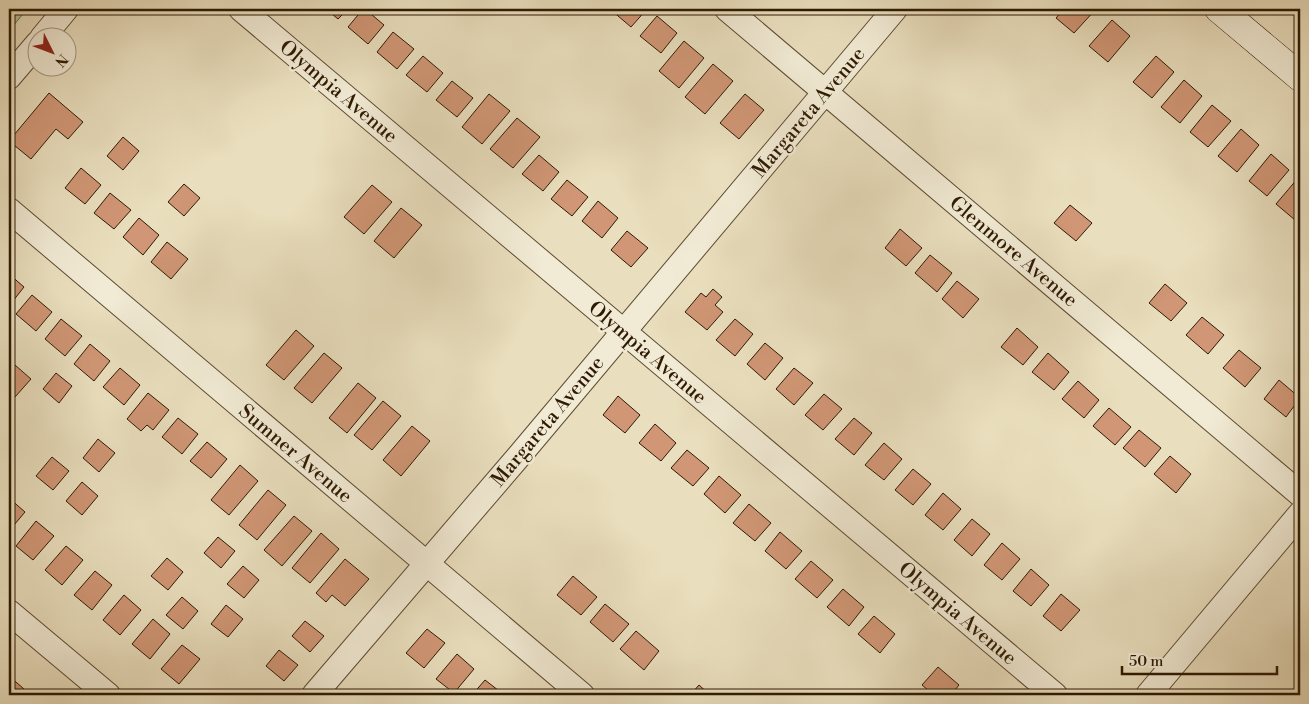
<svg xmlns="http://www.w3.org/2000/svg" width="1309" height="704" font-family="'Libre Bodoni',serif">
<style>
.green{fill:#b8c190;stroke:#736e4a}
.building{fill:#d09675;stroke:#2e1a03}
.lines{fill:none;stroke-linecap:round;stroke-linejoin:round}
.street-casing{stroke:#5d4b32;stroke-width:26}
.secondary-casing{stroke:#2e1a03;stroke-width:29}
.street{stroke:#f1ead4;stroke-width:24}
.secondary{stroke:#f1ead4;stroke-width:28}
.labels{text-anchor:middle;stroke-width:5;stroke-linejoin:round;paint-order:stroke}
.street-label{font-size:20px;fill:#2e1a03;stroke:#f1ead4}
</style>
<rect width="100%" height="100%" fill="#e9debd"/>
<filter id="stains"><feTurbulence type="fractalNoise" baseFrequency=".004" numOctaves="4"/><feColorMatrix values="0 0 0 0 .2 0 0 0 0 .09 0 0 0 0 .02 0 0 0 .5 -.17"/></filter>
<radialGradient id="worn" r=".72"><stop offset=".6" stop-color="#630" stop-opacity="0"/><stop offset="1" stop-color="#630" stop-opacity=".3"/></radialGradient>
<path class="green" d="M9,9H27L9,31Z"/>
<path class="building" d="M326,9H348L338,19Z
M363,9H365L384,25L368,44L348,27Z
M612,9H647L631,27L611,10Z
M1064,9H1096L1074,33L1056,18Z
M657,16L677,33L661,53L640,36Z
M1112,20L1130,36L1108,62L1089,46Z
M393,32L414,49L397,69L377,52Z
M684,41L704,58L679,88L659,71Z
M423,56L443,73L427,92L406,75Z
M1156,56L1174,72L1152,98L1133,82Z
M713,64L733,81L705,114L685,97Z
M1184,80L1202,96L1180,123L1161,107Z
M452,81L473,98L457,117L436,100Z
M49,93L83,122L68,139L56,129L31,159L9,141Z
M489,94L510,111L482,144L462,127Z
M745,94L764,110L739,139L720,123Z
M1212,105L1231,121L1208,147L1190,132Z
M517,118L540,137L513,168L490,149Z
M1241,129L1259,145L1237,172L1218,156Z
M123,137L139,151L123,170L107,156Z
M1271,154L1289,170L1267,196L1249,181Z
M539,155L559,172L543,191L522,174Z
M81,168L101,185L85,204L65,188Z
M1298,178L1300,180V214L1295,220L1276,204Z
M567,180L588,197L572,216L551,199Z
M184,184L200,198L184,216L168,202Z
M372,185L392,202L364,234L344,217Z
M110,193L131,210L114,229L94,213Z
M598,201L618,218L602,238L582,221Z
M1070,205L1092,223L1076,241L1054,223Z
M401,208L422,225L394,258L374,241Z
M139,218L159,235L143,255L123,237Z
M900,229L922,248L906,266L885,248Z
M627,231L648,248L631,267L611,250Z
M167,242L188,259L171,279L151,262Z
M930,255L952,273L937,292L915,273Z
M9,274L24,287L9,306Z
M957,281L979,299L963,318L942,299Z
M1165,284L1187,303L1171,321L1149,303Z
M713,289L722,297L715,305L723,312L707,330L685,312L701,293L706,297Z
M32,295L52,312L36,331L16,314Z
M1202,317L1224,335L1208,354L1186,335Z
M61,319L82,336L65,356L45,339Z
M735,319L753,334L735,356L716,340Z
M1017,328L1038,347L1023,365L1001,347Z
M296,330L314,346L284,380L266,365Z
M765,343L783,358L765,380L747,364Z
M90,344L110,361L94,381L74,364Z
M1239,350L1261,368L1245,387L1223,368Z
M324,353L342,368L312,403L294,388Z
M1048,353L1069,372L1054,390L1032,372Z
M15,365L31,379L15,397L9,392V372Z
M120,368L140,385L124,405L103,387Z
M794,368L813,383L794,405L776,389Z
M56,373L72,386L59,403L43,389Z
M1279,380L1300,398L1286,417L1264,399Z
M1078,381L1099,400L1084,418L1062,399Z
M358,383L376,398L347,433L329,418Z
M148,393L169,410L153,430L147,425L141,431L127,419Z
M824,394L842,409L823,430L805,415Z
M618,396L640,415L625,433L603,415Z
M383,401L401,416L372,450L354,435Z
M1109,408L1131,427L1115,445L1093,426Z
M178,418L198,434L182,454L162,437Z
M854,418L872,433L854,455L835,439Z
M1300,419V432L1294,427Z
M655,424L676,443L661,461L639,443Z
M412,426L430,441L401,476L383,460Z
M1139,430L1161,448L1145,467L1123,448Z
M98,439L115,453L99,472L83,458Z
M207,442L227,459L211,478L190,461Z
M884,443L902,459L884,480L865,465Z
M687,450L709,468L693,486L671,468Z
M1170,456L1191,474L1176,493L1154,474Z
M52,457L69,471L53,490L36,476Z
M240,465L258,481L229,515L211,500Z
M913,469L931,484L913,505L895,490Z
M719,476L741,495L725,513L704,494Z
M82,482L98,496L82,515L66,501Z
M268,490L286,505L257,540L239,525Z
M943,493L961,509L943,530L925,515Z
M9,498L25,512L9,531Z
M749,504L771,523L755,541L733,523Z
M294,516L312,531L282,566L264,550Z
M972,519L990,534L972,556L954,540Z
M36,521L54,536L33,560L16,546Z
M780,532L802,551L786,569L765,551Z
M321,533L339,549L310,583L292,568Z
M218,537L235,551L221,568L204,553Z
M1002,543L1020,559L1002,580L984,565Z
M66,546L83,560L62,585L45,570Z
M167,558L183,572L168,590L151,576Z
M345,559L369,579L345,606L332,595L326,602L316,593Z
M811,561L833,580L817,598L795,579Z
M243,566L259,580L244,598L227,584Z
M1031,569L1049,585L1031,606L1013,591Z
M95,571L112,585L92,610L74,595Z
M573,576L597,597L581,615L557,595Z
M843,589L864,607L849,626L827,607Z
M1061,594L1080,610L1061,631L1043,616Z
M124,595L141,610L120,635L103,620Z
M182,597L198,611L183,629L166,615Z
M605,604L629,624L613,642L590,622Z
M226,605L243,619L228,637L211,624Z
M874,616L895,634L880,653L858,634Z
M153,619L170,634L150,659L132,644Z
M305,621L324,636L310,652L292,636Z
M427,629L445,643L424,668L406,653Z
M636,631L659,651L644,670L620,649Z
M182,645L200,659L179,684L161,669Z
M279,650L298,665L284,681L266,666Z
M457,654L474,669L454,693L436,679Z
M938,667L959,685L951,695H934L922,685Z
M9,676L24,689L19,695H9Z
M485,680L503,694L502,695H472Z
M699,685L710,695H690Z"/>
<g class="lines">
<g class="street-casing">
<path id="street" d="M241,9L1055,695
M727,9L1300,494
M42,38L66,9
M9,77L38,43
M9,210L582,695
M9,612L108,695
M314,695L519,456L895,9
M1148,695L1300,514"/>
</g>
<g class="secondary-casing">
<path id="secondary" d="M1219,9L1300,77"/>
</g>
<use href="#street" class="street"/>
<use href="#secondary" class="secondary"/>
</g>
<g class="labels">
<g class="street-label">
<text transform="translate(339 91) rotate(40)" y="7">Olympia Avenue</text>
<text transform="translate(808 112) rotate(-50)" y="7">Margareta Avenue</text>
<text transform="translate(1014 251) rotate(40)" y="7">Glenmore Avenue</text>
<text transform="translate(648 352) rotate(40)" y="7">Olympia Avenue</text>
<text transform="translate(547 421) rotate(-50)" y="7">Margareta Avenue</text>
<text transform="translate(296 453) rotate(40)" y="7">Sumner Avenue</text>
<text transform="translate(958 613) rotate(40)" y="7">Olympia Avenue</text>
</g>
</g>
<rect width="1309" height="704" fill="none" stroke="#e9debd" stroke-width="30"/>
<rect x="10" y="10" width="1289" height="684" fill="none" stroke="#2e1a03" stroke-width="2.5"/>
<rect x="15" y="15" width="1279" height="674" fill="none" stroke="#2e1a03"/>
<g transform="translate(52 52) rotate(132)"><circle r="24" fill="#f1ead4" stroke="#a39780"/>
<path d="M0-4L9 19L0 12L-9 19Z" fill="#8f2418"/>
<text y="-8" font-size="14" font-weight="bold" text-anchor="middle" fill="#2e1a03">N</text>
</g>
<path d="M1122 666v8h155v-8" fill="none" stroke="#2e1a03" stroke-width="2.5"/>
<text x="1129" y="666" font-size="15" fill="#2e1a03" stroke="#f1ead4" stroke-width="4" paint-order="stroke">50 m</text>
<rect width="100%" height="100%" filter="url(#stains)"/>
<rect width="100%" height="100%" fill="url(#worn)"/>
</svg>
